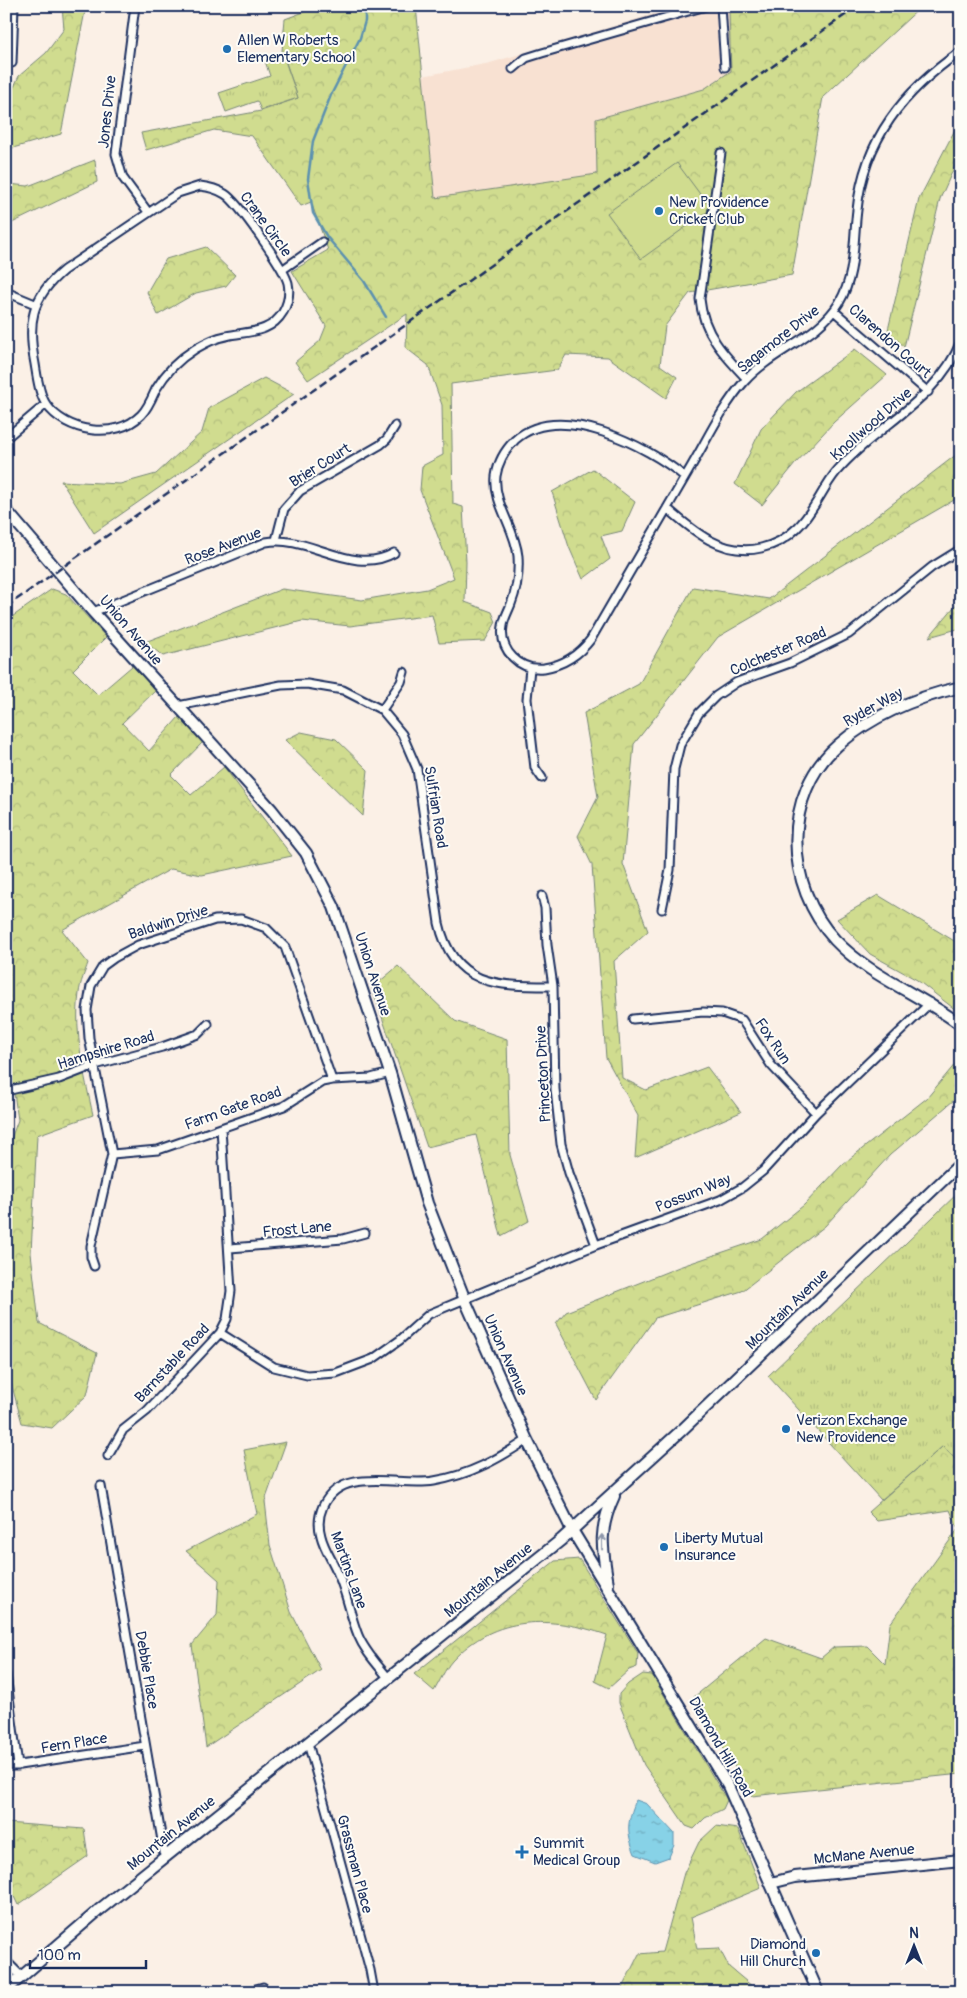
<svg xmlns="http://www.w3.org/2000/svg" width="967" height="1998" font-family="Pangolin,sans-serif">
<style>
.built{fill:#f8e1d2}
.forest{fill:url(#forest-crowns);stroke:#768676}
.park{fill:url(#park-tufts);stroke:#768676}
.garden{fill:#d0dc8f;stroke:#768676}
.water{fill:url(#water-ripples);stroke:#5c91b0}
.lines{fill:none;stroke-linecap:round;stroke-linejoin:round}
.stream{stroke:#5c91b0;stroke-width:2.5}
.street-casing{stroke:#1b2f5e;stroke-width:11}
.secondary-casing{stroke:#1b2f5e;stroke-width:14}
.street{stroke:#fdfcf7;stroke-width:7}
.secondary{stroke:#fdfcf7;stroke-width:10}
.rail{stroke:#1b2f5e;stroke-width:2.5;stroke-dasharray:8 4;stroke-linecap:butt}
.oneway{stroke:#8c96aa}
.poi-dot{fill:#1f6fb2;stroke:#fdfcf7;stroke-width:2}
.labels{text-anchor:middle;stroke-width:4;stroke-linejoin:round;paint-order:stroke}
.poi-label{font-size:15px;fill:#1b2f5e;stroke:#fdfcf7;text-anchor:start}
.street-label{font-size:15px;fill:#1b2f5e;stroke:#fdfcf7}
</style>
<defs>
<pattern id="forest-crowns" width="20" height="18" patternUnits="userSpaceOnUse" patternTransform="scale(1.25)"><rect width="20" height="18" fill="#d0dc8f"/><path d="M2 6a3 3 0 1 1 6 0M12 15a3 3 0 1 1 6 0" fill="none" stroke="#b2bd7e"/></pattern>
<pattern id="park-tufts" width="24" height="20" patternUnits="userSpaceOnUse" patternTransform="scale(1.25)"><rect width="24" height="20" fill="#d0dc8f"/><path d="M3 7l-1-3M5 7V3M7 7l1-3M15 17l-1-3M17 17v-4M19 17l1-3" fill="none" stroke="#b2bd7e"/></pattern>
<pattern id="water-ripples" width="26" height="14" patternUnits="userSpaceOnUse" patternTransform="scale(1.25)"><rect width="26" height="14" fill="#87d2e7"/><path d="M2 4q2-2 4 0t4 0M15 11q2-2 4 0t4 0" fill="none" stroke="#6eabbe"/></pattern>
</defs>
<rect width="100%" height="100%" fill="#fbf0e6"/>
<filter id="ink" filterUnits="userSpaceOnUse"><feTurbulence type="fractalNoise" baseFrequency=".02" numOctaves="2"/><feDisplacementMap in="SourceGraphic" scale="10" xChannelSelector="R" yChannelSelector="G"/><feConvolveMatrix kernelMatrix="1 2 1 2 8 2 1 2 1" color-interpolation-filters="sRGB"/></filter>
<g filter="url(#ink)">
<path class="built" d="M681,6H832L729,12L731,71L704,89L596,119L598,174L435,198L423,76L490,63Z"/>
<path class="forest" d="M62,6H86L61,134L6,150V104L19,76L46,53L64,29Z
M320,6H416L435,198L597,174L596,119L704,89L731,71L729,12L832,6H922L823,97L792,275L690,293L665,326L660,365L677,377L666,398L608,357L566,355L557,370L451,384L453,504L463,507L466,562L465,602L492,612L496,622L485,641L439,643L432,615L350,626L302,621L163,656L145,642L282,589L362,600L427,589L454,578L420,490L422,466L443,455L442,405L428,365L406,348L407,314L308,380L295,362L320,341L326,326L292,271L328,250L311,202L301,206L252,136L214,130L146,150L141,133L261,111L298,98L282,51L285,19Z
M961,118V152L940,199L904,347L888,330L919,199Z
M95,160L97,182L12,223L6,224V165L8,184L28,186Z
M206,247L235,275L226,286L196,293L158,315L147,292L166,259Z
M855,349L887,375L834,422L795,464L762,505L735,484L761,429L796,392Z
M264,378L294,394L94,533L61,481L120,484L156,474L202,432L209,408Z
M961,451V496L718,637L634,744L623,864L648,931L614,961L622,1078L646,1090L707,1067L741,1112L635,1158L638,1116L606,1058L592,865L578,836L598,797L584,713L639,684L693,587L769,599Z
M593,469L635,502L622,531L601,536L610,559L583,579L569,547L552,492Z
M52,589L66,594L106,637L73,670L98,695L132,666L156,690L122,723L149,751L179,717L203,742L171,775L191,795L224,767L292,856L202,875L171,869L62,930L88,963C85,972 80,983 79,993C74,1034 84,1074 93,1115L37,1135L31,1253L39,1323L97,1353L87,1395L52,1428L22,1423L6,1364V1308L8,1305L6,1303V1152L18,1120L6,1040V621Z
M961,600V628L929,637L959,601Z
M301,732L336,739L368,770L363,816L285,740Z
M878,895L961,945V1014L917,980L870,954L837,919Z
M398,966L455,1021L507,1039L510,1155L529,1221L501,1236L476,1135L427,1147L372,988Z
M961,1057V1094L890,1155L825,1226L742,1291L655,1318L596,1400L556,1324L566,1312L679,1267L762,1239L804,1205L843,1164L927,1098Z
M286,1442L265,1501L270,1545L291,1612L321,1670L206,1747L192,1645L217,1615L219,1580L186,1551L257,1514L244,1450Z
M943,1446L961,1465V1774L752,1796L694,1697L766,1638L821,1658L834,1647L867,1646L885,1664L890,1624L958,1529L950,1510L877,1521L868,1512Z
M579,1559L638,1653L637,1667L629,1670L609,1688L595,1681L607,1635C551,1616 495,1614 452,1661C445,1669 440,1681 434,1691L414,1674L555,1561Z
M643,1674L652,1675L727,1800L723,1809L705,1818L694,1829L686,1826L644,1765L619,1703V1694L628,1684Z
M6,1823L84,1829L88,1856L18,1905L6,1880Z
M716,1826L738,1829L761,1888L691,1917L697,1949L719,1948L729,1967L759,1992H620L639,1954L662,1952L684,1873L699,1842Z"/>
<path class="park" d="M282,52L298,98L261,110L257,101L226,112L219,93L270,76L264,58Z
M961,1190V1465L943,1446L881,1500L768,1376Z"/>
<path class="garden" d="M677,163L711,209L641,259L607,213Z"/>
<path class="water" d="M636,1800L647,1804L674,1833V1845L669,1857L655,1862L635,1854C626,1831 627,1823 636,1800Z"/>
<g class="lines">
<path class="stream" d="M365,6V21L360,38L331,95L313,141L308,179L313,213L327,237L364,281L386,317"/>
<g class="street-casing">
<path id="street" d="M135,6L116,154L123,178L148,212
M721,6L725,67
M12,63L14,6
M513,69L526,58L542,53L706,6
M721,153L700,299C703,333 724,355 747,379
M200,186C209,187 217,189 225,194C238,202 284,268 288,283C290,293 288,303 283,312C270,334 248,331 226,336C215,338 205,343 195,349C179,359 166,372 156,389C152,398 148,408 141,415C116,440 66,433 46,404C39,394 37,376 35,364C27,324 31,297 64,270L178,193Z
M282,270L322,242
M6,292L35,304
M834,311L928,392
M6,438L46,404
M685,477C648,446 559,400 515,440C505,450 498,462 496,476C493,504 515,527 518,556C519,572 517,589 511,604C508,612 504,618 503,626C499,650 519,671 544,668C563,665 579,655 591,639C623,583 656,528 688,472C706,442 721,408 744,382C771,351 818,338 839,303C856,275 853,241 857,210C864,139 904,91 961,51
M667,508C693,531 723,557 761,548C774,545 787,538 797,528C814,512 822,489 836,472C876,425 938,401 961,341
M276,540L284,509L300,491L380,445L387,439L395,426
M93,612L266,542C309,534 352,577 394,553
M530,668L527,699L535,768L542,778
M178,706L281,685L307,684L343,690L382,710L402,734L417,769L439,923C453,987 499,986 553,986
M382,710L401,682L404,672
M542,896L545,908L547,945L553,986L555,1089L561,1144L569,1173L596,1245
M662,909L670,870L674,769L680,745L699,713L716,696L737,682L790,663L849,634L932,567L961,549
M633,1019L703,1012L722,1013L742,1020L771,1065L816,1113
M6,1091L59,1079L95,1065L162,1047L198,1034L208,1024
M112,1154L158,1150L284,1106L322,1082L332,1080L371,1078L390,1073
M230,1248L343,1239L365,1233
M94,1266L91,1257V1246L112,1154L89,1038L87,1010L91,986L103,966L114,958L138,945L215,920L241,919L266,928L285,947L332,1080
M220,1333L274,1367L307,1375L336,1373L373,1359L400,1340L429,1314L596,1245L720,1200L743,1187L763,1171L816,1113L930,1003
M108,1456L123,1430L147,1411L220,1333L227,1319L231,1291L221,1128
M101,1486L165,1858
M6,1674L18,1766
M389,1679C378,1665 365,1652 358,1635C350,1615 347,1594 338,1574C333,1561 324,1549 321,1536C318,1526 319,1515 323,1506C342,1465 398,1487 434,1481C470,1475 498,1459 527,1440
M308,1743L370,1970L374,1992
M6,1767L145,1746
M6,1961L21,1976
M246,1992L263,1987"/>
</g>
<g class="secondary-casing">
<path id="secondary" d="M6,510L93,612L272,810L306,853L334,907L390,1073L427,1203L465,1300L527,1440L572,1530L728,1786L818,1992
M961,687C917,697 873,715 838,745C781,795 785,886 835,940C870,977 920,994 961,1025
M608,1584C602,1548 598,1530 614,1496
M771,1883L795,1877L961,1860
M6,1990L99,1910L561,1540L683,1429L961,1163"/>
</g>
<use href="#street" class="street"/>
<use href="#secondary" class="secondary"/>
<path class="rail" d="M6,607L858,6"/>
</g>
<defs><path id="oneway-shaft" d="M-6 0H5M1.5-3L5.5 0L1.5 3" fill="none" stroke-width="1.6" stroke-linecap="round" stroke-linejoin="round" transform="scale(1.25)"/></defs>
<use class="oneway" href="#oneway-shaft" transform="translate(602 1542) rotate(-91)"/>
</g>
<g class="poi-dot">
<circle cx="227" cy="49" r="5"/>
<circle cx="659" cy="211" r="5"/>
<circle cx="786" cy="1429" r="5"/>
<circle cx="664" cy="1547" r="5"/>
<path d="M519.5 1844.5h5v5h5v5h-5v5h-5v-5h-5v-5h5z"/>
<circle cx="816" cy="1953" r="5"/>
</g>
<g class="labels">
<g class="poi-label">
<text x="237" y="45">Allen W Roberts<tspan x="237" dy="17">Elementary School</tspan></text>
<text x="669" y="207">New Providence<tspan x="669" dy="17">Cricket Club</tspan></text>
<text x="796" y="1425">Verizon Exchange<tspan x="796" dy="17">New Providence</tspan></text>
<text x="674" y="1543">Liberty Mutual<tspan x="674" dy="17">Insurance</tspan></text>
<text x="533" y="1848">Summit<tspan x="533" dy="17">Medical Group</tspan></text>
<text x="806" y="1949" text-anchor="end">Diamond<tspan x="806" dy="17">Hill Church</tspan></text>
</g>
<g class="street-label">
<text transform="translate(107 112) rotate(-84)" y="5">Jones Drive</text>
<text transform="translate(266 224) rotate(54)" y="5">Crane Circle</text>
<text transform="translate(778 339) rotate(-38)" y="5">Sagamore Drive</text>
<text transform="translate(890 341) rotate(41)" y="5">Clarendon Court</text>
<text transform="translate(871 424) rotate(-41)" y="5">Knollwood Drive</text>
<text transform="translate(320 465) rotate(-32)" y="5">Brier Court</text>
<text transform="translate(223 546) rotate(-21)" y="5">Rose Avenue</text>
<text transform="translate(131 630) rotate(49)" y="5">Union Avenue</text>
<text transform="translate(778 651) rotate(-23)" y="5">Colchester Road</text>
<text transform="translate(873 707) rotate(-29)" y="5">Ryder Way</text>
<text transform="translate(436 807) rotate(81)" y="5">Sulfrian Road</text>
<text transform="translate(168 922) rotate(-18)" y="5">Baldwin Drive</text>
<text transform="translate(373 974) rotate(72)" y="5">Union Avenue</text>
<text transform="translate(773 1041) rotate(56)" y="5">Fox Run</text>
<text transform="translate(106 1050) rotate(-17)" y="5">Hampshire Road</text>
<text transform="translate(543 1074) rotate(-93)" y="5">Princeton Drive</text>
<text transform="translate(233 1108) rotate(-20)" y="5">Farm Gate Road</text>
<text transform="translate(693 1193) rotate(-22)" y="5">Possum Way</text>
<text transform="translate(297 1229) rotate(-5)" y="5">Frost Lane</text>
<text transform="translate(787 1309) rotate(-44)" y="5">Mountain Avenue</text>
<text transform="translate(506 1355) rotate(66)" y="5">Union Avenue</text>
<text transform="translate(172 1363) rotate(-47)" y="5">Barnstable Road</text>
<text transform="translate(349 1570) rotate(70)" y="5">Martins Lane</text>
<text transform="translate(488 1580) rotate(-39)" y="5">Mountain Avenue</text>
<text transform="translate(147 1670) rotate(80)" y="5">Debbie Place</text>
<text transform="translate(74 1743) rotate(-9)" y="5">Fern Place</text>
<text transform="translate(721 1747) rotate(60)" y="5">Diamond Hill Road</text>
<text transform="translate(171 1833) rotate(-39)" y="5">Mountain Avenue</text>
<text transform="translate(864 1854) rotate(-6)" y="5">McMane Avenue</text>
<text transform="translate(355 1864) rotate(75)" y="5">Grassman Place</text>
</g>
</g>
<rect width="967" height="1998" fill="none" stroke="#fdfcf7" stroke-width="25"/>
<rect x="12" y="12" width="942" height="1973" fill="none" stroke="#1b2f5e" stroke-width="2" filter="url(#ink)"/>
<g transform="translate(914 1946)" stroke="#fdfcf7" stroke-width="4" paint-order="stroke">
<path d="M0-4L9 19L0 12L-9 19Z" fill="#1b2f5e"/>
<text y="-8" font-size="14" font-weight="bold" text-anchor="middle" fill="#1b2f5e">N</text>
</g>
<path d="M30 1960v8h116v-8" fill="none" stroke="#1b2f5e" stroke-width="2.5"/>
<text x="38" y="1960" font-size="15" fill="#1b2f5e" stroke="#fdfcf7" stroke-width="4" paint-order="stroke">100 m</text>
</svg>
